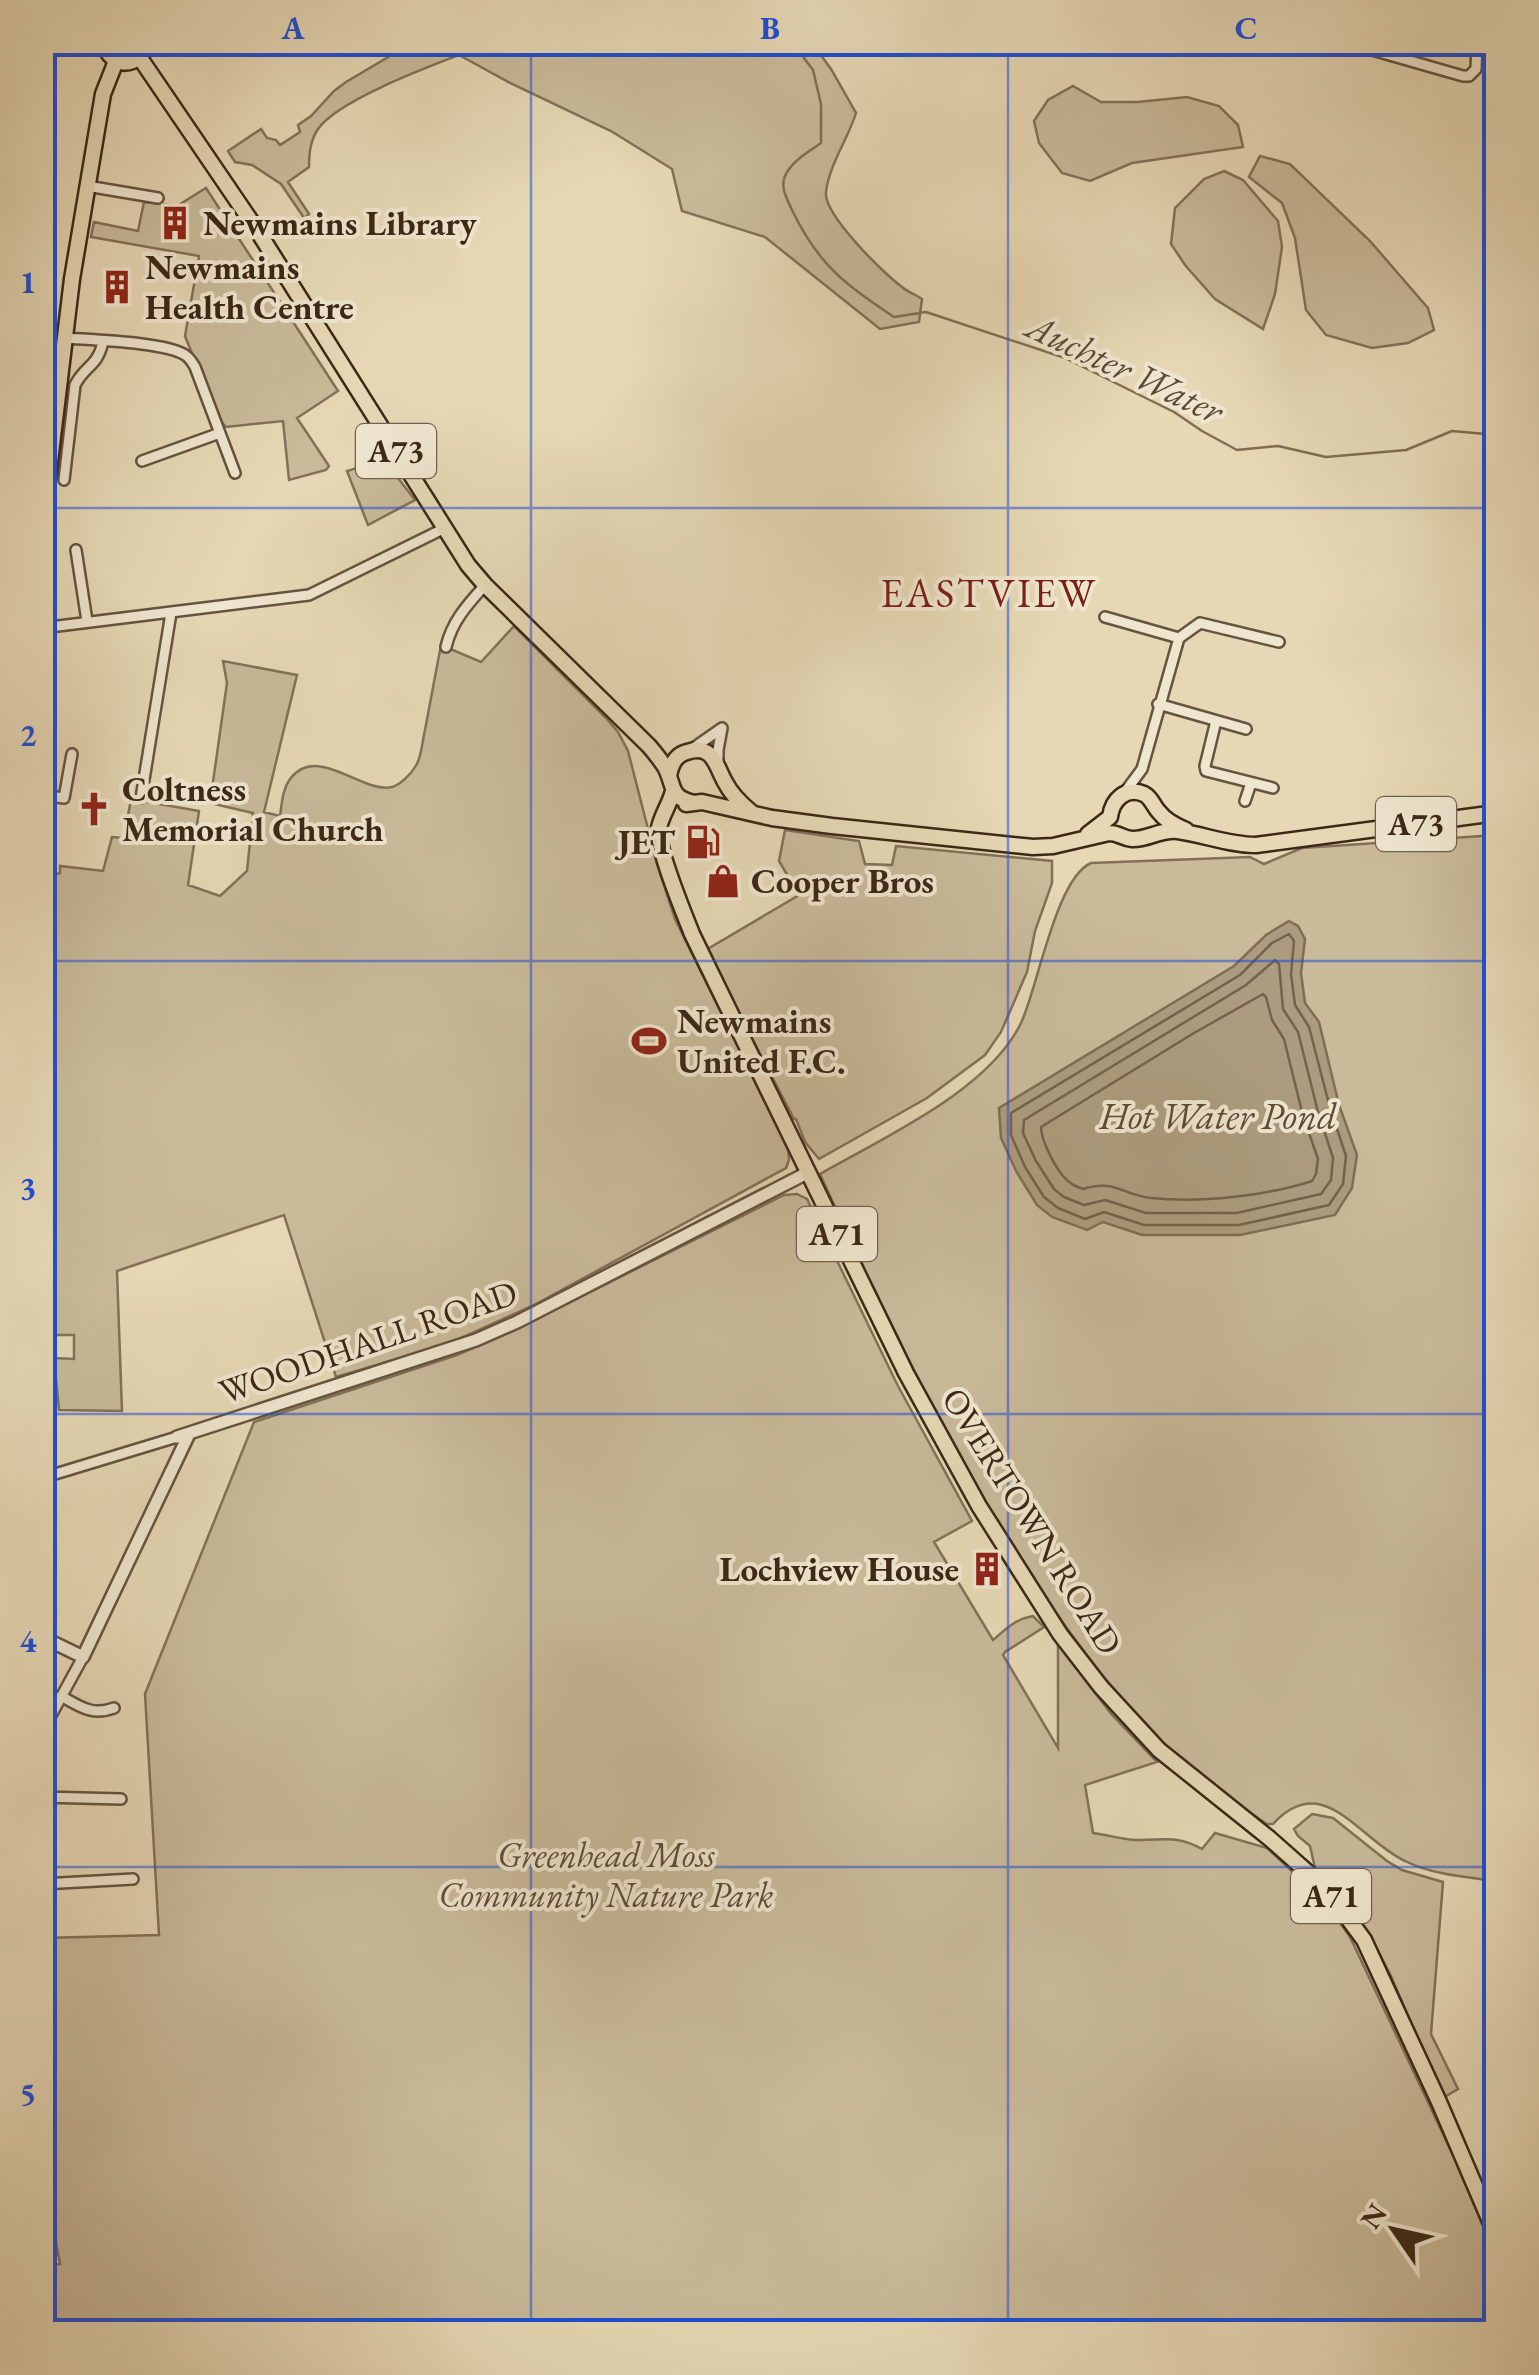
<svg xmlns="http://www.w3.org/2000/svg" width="1539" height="2375" font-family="'EB Garamond',serif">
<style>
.green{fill:#c9ba9a;stroke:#827158;stroke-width:2.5}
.water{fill:#ac9c7f;stroke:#7f6e55;stroke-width:2.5}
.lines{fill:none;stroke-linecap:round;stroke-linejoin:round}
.shore{stroke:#74624a;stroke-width:2.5}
.stream{stroke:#7f6e55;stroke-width:2.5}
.minor-casing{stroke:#66543e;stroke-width:14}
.tertiary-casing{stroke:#66543e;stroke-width:16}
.primary-casing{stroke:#3c2816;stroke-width:19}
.minor{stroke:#efe6cf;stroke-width:9}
.tertiary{stroke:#efe6cf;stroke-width:11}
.primary{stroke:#e6d8b5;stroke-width:14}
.grid{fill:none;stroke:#1d4ed8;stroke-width:2.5;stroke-opacity:0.55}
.labels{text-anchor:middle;stroke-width:8;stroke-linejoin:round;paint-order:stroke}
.shield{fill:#efe6cf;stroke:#72614e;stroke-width:2.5}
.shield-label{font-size:32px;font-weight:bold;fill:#3c2816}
.poi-label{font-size:35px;font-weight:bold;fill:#3c2816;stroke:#efe6cf;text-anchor:start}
.street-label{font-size:35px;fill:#3c2816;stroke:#efe6cf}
.park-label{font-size:35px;font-style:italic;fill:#5f4c37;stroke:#efe6cf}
.water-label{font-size:38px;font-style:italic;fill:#5e4b36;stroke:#efe6cf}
.quarter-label{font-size:40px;letter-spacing:2.5px;fill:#7a1f14;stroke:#efe6cf}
.neatline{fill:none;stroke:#1d4ed8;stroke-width:4}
.grid-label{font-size:32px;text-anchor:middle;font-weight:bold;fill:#1d4ed8}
</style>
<rect width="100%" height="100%" fill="#e6d8b5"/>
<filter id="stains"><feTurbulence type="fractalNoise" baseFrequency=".002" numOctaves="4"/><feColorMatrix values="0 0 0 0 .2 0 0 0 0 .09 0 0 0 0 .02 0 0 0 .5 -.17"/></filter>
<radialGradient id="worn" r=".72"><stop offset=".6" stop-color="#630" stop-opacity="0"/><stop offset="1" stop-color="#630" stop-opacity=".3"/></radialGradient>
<path class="green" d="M412,43H812L831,69L856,113C848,139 829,165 826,192C823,214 884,274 902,287C908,292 916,295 922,299L919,322L880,329L765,237L682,211L672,169L611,131L510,83L459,55C425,68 337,101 318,129C310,141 309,154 309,167L288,182L309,214L304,218L281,184L252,165L235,162L228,151L261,129L267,138L276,140L280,145L300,132L298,125L311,116L334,91L346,82Z
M1073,86L1101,102H1138L1187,97L1219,106L1238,125L1243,147L1132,163L1090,181L1062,173L1039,143L1034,121L1048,100Z
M1260,156L1290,164L1370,241L1428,308L1434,330L1408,343L1372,348L1326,335L1306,310L1295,238L1282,203L1249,177Z
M1224,171L1243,180L1278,221L1282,247L1275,294L1263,329L1215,299L1185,265L1171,244L1175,208L1204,179Z
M206,188L338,391L297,418L329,466L326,470L289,480L283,421L226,427L218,418L185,336L199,256L91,237L94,222L138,231L144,202L177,206Z
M384,460L415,500L368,525L347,471Z
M514,626L606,718L618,732L628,751L657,864L675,919L788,1148L789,1160L786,1168L534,1305L448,1344L336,1377L284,1215L117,1271L122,1411L59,1410L54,1358L74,1359V1335H43L42,1186L47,1185L44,1083L46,941L50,938L52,875L60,873V866L103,871L112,837L124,838L131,799L199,811L188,885L220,896L247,871L253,813L210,803L227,683L223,661L297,675L264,812L280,816C282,804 282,790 290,779C317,743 362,794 392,787C400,785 411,774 415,767C422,758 422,741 425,730C430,702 436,673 441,645L481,662Z
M785,830L859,841L865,864L892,865L896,846L1052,861V883L1035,931L1027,972L1001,1032L985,1055L927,1098L819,1159L805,1142L796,1119H794L706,950L799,895L779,861Z
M1496,835V1881C1466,1877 1433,1875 1405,1861C1359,1840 1324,1769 1273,1824H1267C1242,1807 1216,1790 1193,1771C1133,1719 1085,1656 1041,1591C953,1461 885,1317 820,1174C884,1137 988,1091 1021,1023C1038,987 1056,878 1091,863L1250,857L1264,864L1302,848Z
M797,1194L807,1199L898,1386L972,1521L934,1542L993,1640C1006,1629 1015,1619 1033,1616L1044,1627L1005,1652L1003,1655L1058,1748V1644L1112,1715L1157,1762L1085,1785L1093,1833C1107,1835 1122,1839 1135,1840C1163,1841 1175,1834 1202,1849L1215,1833L1267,1848L1325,1902L1350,1937L1452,2153L1496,2256V2332H43L42,2265L60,2264L43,2171V1938L159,1935L145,1694L254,1422L457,1355L510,1332L784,1195Z
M1312,1814L1333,1818L1387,1861L1402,1870L1443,1882L1431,2034L1458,2089L1443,2098L1391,1976L1369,1934L1346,1901L1315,1868L1310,1846L1298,1836L1294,1829Z"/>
<path class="water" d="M1289,921L1298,926L1305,939L1301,973L1305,1003L1319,1022L1339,1105L1357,1155L1352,1188L1335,1215L1240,1235H1142L1103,1222L1087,1230L1052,1217L1037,1205L1016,1171L1001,1138L999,1108L1234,966L1266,935Z"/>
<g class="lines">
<path class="shore" d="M1289,934L1294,941L1291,974L1295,1005L1309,1027L1330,1108L1346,1156L1343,1184L1329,1205L1239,1225H1144L1104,1212L1085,1219L1058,1208L1044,1197L1025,1167L1011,1135V1113L1240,975L1272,943Z
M1275,960L1279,964L1283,1009L1298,1032L1318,1112L1333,1158L1331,1180L1321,1194L1237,1213H1146L1105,1200L1084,1205L1064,1197L1054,1189L1036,1161L1023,1133L1024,1120L1246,985Z
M1263,994L1266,997L1272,1020L1284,1039L1303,1116L1318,1159L1316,1174L1312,1181C1266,1196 1200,1203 1151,1198C1122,1195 1116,1179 1083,1189C1078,1187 1072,1185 1068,1181C1056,1171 1041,1140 1041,1127L1194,1033Z"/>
<path class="stream" d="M792,42L813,70L821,104V143C810,151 793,160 786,174C779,186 787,199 792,210C819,266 845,284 894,317L926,312L1065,358L1174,412L1202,431L1237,450L1278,446L1326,457L1406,450L1452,431L1486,434L1496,440"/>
<g class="minor-casing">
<path id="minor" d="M1344,42L1463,76H1469L1476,69L1477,42
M87,186L158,198
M65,338C90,340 166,342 185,355C190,358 192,362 195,367L235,473
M142,461L220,433
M64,480L75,385C85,365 98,367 103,341
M76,550L87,621
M1105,617L1179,638
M42,628L309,595L445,528
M446,647C452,621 468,604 485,585
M1158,704L1246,729
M1216,721L1205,766L1206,771L1273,788
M692,749L722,728
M718,763V750L722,728
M1125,792L1142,769L1179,638L1200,623L1279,642
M42,795L64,798L72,754
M141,798L171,613
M1245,801L1251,783
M42,1478L177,1437
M61,1696C81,1707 92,1716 114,1708
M42,1732L83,1657
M42,1797L121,1799
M42,1884L133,1879"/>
</g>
<g class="tertiary-casing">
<path id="tertiary" d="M177,1437L476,1340L517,1322L807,1173
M42,1637L83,1657L189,1434"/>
</g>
<g class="primary-casing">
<path id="primary" d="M103,42C112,70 138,69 149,42
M140,58L257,230L468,565L485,585L649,746C655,753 660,759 665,767C675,785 668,797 694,803
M42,528L72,279L103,94L116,61
M669,776C671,765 675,755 687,752C713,743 716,766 725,782C731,794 740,803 751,812
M673,791C670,804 661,816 659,828C656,847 684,913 692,934L906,1373L979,1506L1060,1634L1101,1687L1159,1750L1269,1838L1313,1877L1333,1898L1364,1940L1439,2102L1496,2235
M686,804L702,802L772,818L832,826L1033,847L1053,846L1109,833C1119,833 1122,838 1132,839C1147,840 1160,829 1178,831C1205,835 1229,845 1256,845L1496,813
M1088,834L1110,817C1112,800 1126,786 1144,794C1152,798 1153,806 1159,812C1165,820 1176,826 1186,830"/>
</g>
<use href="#minor" class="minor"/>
<use href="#tertiary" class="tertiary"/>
<use href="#primary" class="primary"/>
</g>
<path class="grid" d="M531,42V2332M1008,42V2332M42,508H1496M42,961H1496M42,1414H1496M42,1867H1496"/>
<defs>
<g id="building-bare" transform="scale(2.7)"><path d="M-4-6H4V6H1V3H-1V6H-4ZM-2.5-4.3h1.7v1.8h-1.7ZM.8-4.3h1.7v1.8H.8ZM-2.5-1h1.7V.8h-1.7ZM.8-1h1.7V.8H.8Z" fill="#8f2418" stroke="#efe6cf" stroke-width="2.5" paint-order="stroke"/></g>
<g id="church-bare" transform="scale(2.7)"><path d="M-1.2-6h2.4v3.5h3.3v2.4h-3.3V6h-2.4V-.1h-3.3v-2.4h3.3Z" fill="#8f2418" stroke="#efe6cf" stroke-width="2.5" paint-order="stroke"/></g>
<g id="fuel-bare" transform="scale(2.7)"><path d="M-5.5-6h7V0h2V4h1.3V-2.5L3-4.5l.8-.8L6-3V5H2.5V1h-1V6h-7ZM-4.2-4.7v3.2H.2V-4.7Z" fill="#8f2418" stroke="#efe6cf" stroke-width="2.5" paint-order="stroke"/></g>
<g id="shop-bare" transform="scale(2.7)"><path d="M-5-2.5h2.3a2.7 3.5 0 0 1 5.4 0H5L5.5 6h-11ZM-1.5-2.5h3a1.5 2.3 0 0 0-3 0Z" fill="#8f2418" stroke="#efe6cf" stroke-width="2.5" paint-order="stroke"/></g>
<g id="stadium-bare" transform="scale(2.7)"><path d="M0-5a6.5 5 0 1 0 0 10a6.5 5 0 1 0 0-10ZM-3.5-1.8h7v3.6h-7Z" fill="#8f2418" stroke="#efe6cf" stroke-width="2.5" paint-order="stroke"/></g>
</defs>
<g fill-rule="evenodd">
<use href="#building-bare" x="175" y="223"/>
<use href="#building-bare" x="117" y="287"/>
<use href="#church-bare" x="94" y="809"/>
<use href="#fuel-bare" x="703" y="842"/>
<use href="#shop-bare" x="723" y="881"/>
<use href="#stadium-bare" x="649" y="1041"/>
<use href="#building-bare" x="987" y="1569"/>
</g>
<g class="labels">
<g class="shield">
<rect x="356" y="424" width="80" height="54" rx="8"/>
<rect x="1376" y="797" width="80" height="54" rx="8"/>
<rect x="797" y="1207" width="80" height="54" rx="8"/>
<rect x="1291" y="1869" width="80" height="54" rx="8"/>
</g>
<g class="shield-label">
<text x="396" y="462">A73</text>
<text x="1416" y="835">A73</text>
<text x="837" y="1245">A71</text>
<text x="1331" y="1907">A71</text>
</g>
<g class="poi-label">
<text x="203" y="235">Newmains Library</text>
<text x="145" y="279">Newmains<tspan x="145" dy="40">Health Centre</tspan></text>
<text x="122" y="801">Coltness<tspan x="122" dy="40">Memorial Church</tspan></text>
<text x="675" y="854" text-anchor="end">JET</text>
<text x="751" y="893">Cooper Bros</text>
<text x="677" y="1033">Newmains<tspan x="677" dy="40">United F.C.</tspan></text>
<text x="959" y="1581" text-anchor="end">Lochview House</text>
</g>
<g class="street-label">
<text transform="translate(368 1342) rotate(-19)" y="12">WOODHALL ROAD</text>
<text transform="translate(1032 1521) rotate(58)" y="12">OVERTOWN ROAD</text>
</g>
<g class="park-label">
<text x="606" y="1867">Greenhead Moss<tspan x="606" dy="40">Community Nature Park</tspan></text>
</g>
<g class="water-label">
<text transform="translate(1125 368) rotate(25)" y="13">Auchter Water</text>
<text x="1218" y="1129">Hot Water Pond</text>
</g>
<g class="quarter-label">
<text x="989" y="607">EASTVIEW</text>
</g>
</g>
<rect width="1539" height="2375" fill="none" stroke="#e6d8b5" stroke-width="110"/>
<g transform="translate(1394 2230) rotate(304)" stroke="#efe6cf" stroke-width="8" paint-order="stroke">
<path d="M0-8L18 38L0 25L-18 38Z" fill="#3c2816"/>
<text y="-15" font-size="28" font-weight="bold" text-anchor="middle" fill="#3c2816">N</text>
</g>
<rect x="55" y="55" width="1429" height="2265" class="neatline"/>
<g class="grid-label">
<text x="293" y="39">A</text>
<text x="770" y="39">B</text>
<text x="1246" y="39">C</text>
<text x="28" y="293">1</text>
<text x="28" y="746">2</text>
<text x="28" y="1199">3</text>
<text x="28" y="1652">4</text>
<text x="28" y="2105">5</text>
</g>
<rect width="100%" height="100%" filter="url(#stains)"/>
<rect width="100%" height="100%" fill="url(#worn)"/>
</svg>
